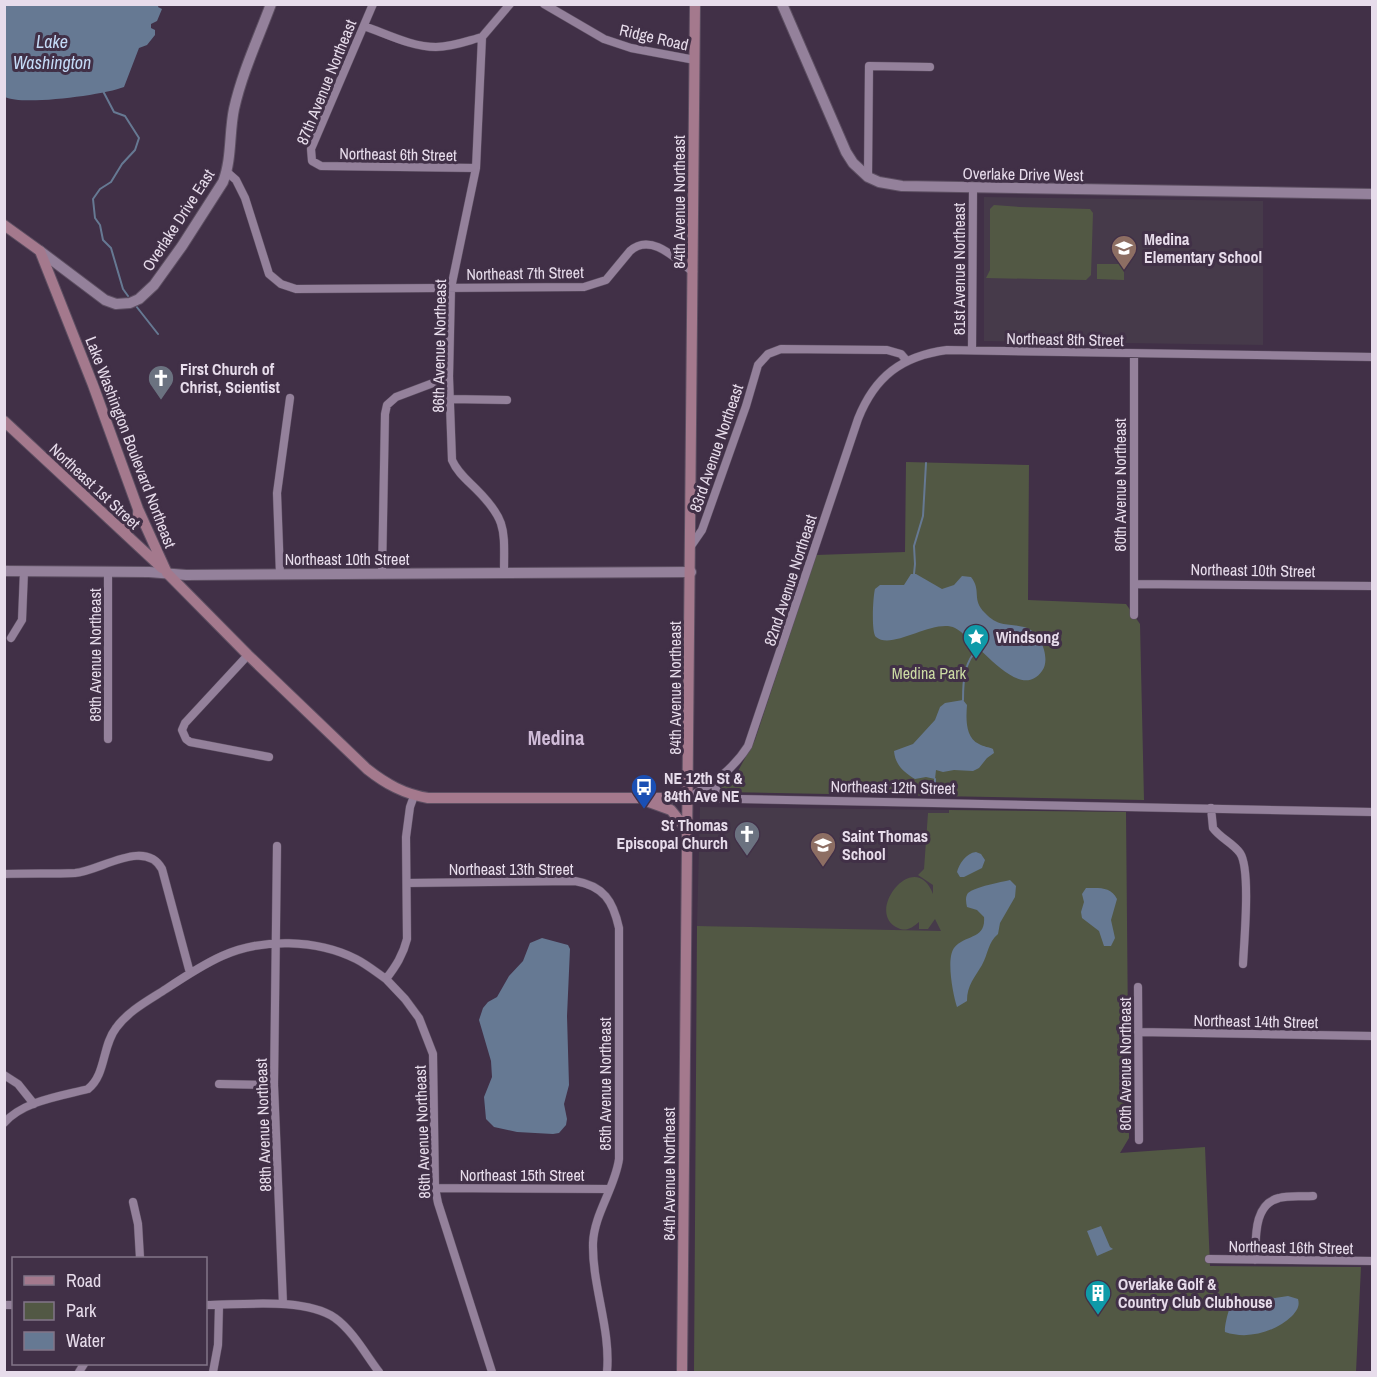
<svg xmlns="http://www.w3.org/2000/svg" width="1377" height="1377" font-family="'Archivo Narrow',sans-serif">
<style>
.education{fill:#463a4a}
.green{fill:#525844}
.water{fill:#667993}
.lines{fill:none;stroke-linecap:round;stroke-linejoin:round}
.stream{stroke:#667993;stroke-width:2}
.minor-casing{stroke:#5d4f62;stroke-width:9}
.tertiary-casing{stroke:#5d4f62;stroke-width:12}
.secondary-casing{stroke:#5d4f62;stroke-width:12}
.minor{stroke:#94819b;stroke-width:8}
.tertiary{stroke:#94819b;stroke-width:10}
.secondary{stroke:#a4798d;stroke-width:10}
.labels{text-anchor:middle;stroke-width:6;stroke-linejoin:round;paint-order:stroke}
.street-label{font-size:16px;fill:#e7dceb;stroke:#413047}
.poi-label{font-size:16px;font-weight:bold;fill:#e7dceb;stroke:#413047;text-anchor:start}
.park-label{font-size:16px;fill:#cbdba3;stroke:#413047}
.water-label{font-size:18px;font-style:italic;fill:#c4daf6;stroke:#413047}
.quarter-label{font-size:20px;font-weight:bold;fill:#d0bcd8;stroke:#413047}
</style>
<rect width="100%" height="100%" fill="#413047"/>
<path class="education" d="M984,197L1263,201V345L984,341Z
M700,807L949,810L947,932L697,926Z"/>
<path class="green" d="M994,205L1020,207L1090,209L1093,213L1091,275L1086,280L986,278L990,270V209Z
M1097,264H1124V280L1097,279Z
M906,462L1029,465L1028,600L1126,604L1140,624L1144,800L724,792L720,789L738,771L755,740L816,555L905,552Z
M949,810L1126,812L1129,1138L1120,1153L1205,1147L1210,1266L1361,1267L1356,1372H694L697,926L941,931L935,919L928,929H919V922C912,928 906,932 898,928C863,913 915,846 933,894V885L918,875L924,869L928,813H949Z"/>
<path class="water" d="M159,4L158,7L162,9L157,21L151,24V28L155,30V35L147,45L139,48L124,87C104,95 22,106 5,97V5Z
M911,574H916L942,589L954,585L962,576L971,577C982,591 971,599 985,613C1000,629 1010,622 1027,628C1041,633 1051,659 1042,671C1019,704 976,639 955,628C934,618 892,651 876,637C871,633 873,596 875,589L880,585H904Z
M963,700L967,705C966,718 965,738 979,744C984,747 989,747 993,749L994,753L987,758L979,768L973,771L954,770L943,772L936,770L935,779L926,777L915,779C903,772 895,764 894,751L913,744L935,720L940,707L945,703Z
M976,852L981,854L985,860L982,868L964,877H960L957,872C959,864 966,853 976,852Z
M1010,880L1016,886L1015,897L1000,923L998,934C988,942 988,954 982,965C975,977 967,985 967,1001L957,1007C953,995 946,959 954,948C965,934 986,940 984,917L977,910L967,907C966,902 965,897 968,893C975,887 1001,882 1010,880Z
M1086,888C1098,888 1111,886 1117,899L1111,920L1115,938L1111,946H1104L1099,931L1082,918L1081,912L1084,902L1082,894Z
M542,938L568,945L570,949L567,1016L569,1085L564,1104L567,1119L566,1125L559,1133L553,1134L517,1132L494,1127L486,1119L484,1097L492,1077L491,1061L479,1020L483,1008L488,1002L497,997L509,976L523,961L530,943Z
M1101,1226L1110,1247L1113,1249L1097,1256L1087,1231Z
M1288,1296L1298,1299C1300,1306 1297,1310 1292,1316C1275,1332 1248,1340 1225,1332C1224,1326 1230,1303 1234,1299L1254,1300L1264,1297L1275,1298Z"/>
<g class="lines">
<path class="stream" d="M103,91L114,112L125,116L139,138L135,150L122,164L111,182L100,189L93,199L95,218L100,225L103,240L111,248L123,289L128,296
M136,306L158,334
M914,574L915,564L914,546L923,516L926,463
M963,700C963,681 964,661 979,648
M935,787V779"/>
<g class="minor-casing">
<path id="minor" d="M373,4L311,149L312,161L321,166L476,168
M544,4L604,39L631,48L695,60
M364,26C387,34 412,47 436,47C452,47 467,41 482,37
M227,172L236,180L245,198L269,274L281,284L296,289L584,287L606,280L630,251C651,232 676,259 693,272
M868,177L869,66L930,67
M972,350L973,188
M1134,354V615
M451,399L507,400
M691,546L702,530L746,406L758,365L768,354L781,349L887,350L901,354L907,361
M108,571V739
M280,574L277,493L290,398
M382,574L385,414L387,405L396,397L449,377
M504,574C504,530 508,521 476,489C467,480 457,472 452,460L449,377L451,288L476,168L482,37L510,4
M1134,584L1372,586
M11,638L22,620L24,571
M248,655L185,723L182,730L186,739L190,742L269,757
M717,780L715,785L716,790L726,799
M414,796L410,807L406,837L407,939C403,955 396,966 386,979L405,999L419,1018L433,1054L435,1188L438,1203L492,1372
M688,798C712,784 733,770 748,746L858,419C875,376 902,356 947,350L1372,357
M688,798L1372,812
M1211,808L1213,828C1220,838 1233,843 1240,853C1251,869 1244,942 1243,964
M277,846L274,1085L283,1304
M4,874C28,873 52,874 75,873C100,871 145,838 162,869L190,973
M407,883L575,881C604,886 613,901 619,928V1159C615,1188 594,1214 593,1243C592,1286 611,1329 607,1372
M1138,987L1139,1140
M1138,1032L1372,1036
M4,1075L18,1084L34,1104
M219,1084L274,1085
M4,1123C23,1101 61,1096 88,1089C106,1075 102,1046 116,1028C128,1011 149,1000 166,989C184,977 202,965 222,956C262,938 316,939 356,959C366,964 376,972 386,979
M435,1188L608,1189
M133,1202L138,1224L140,1258
M1209,1259L1372,1261
M1255,1260C1256,1239 1253,1204 1279,1198C1290,1195 1302,1197 1313,1196
M4,1305H14
M206,1305C242,1305 304,1297 335,1318C353,1331 366,1355 379,1372
M79,1372L84,1364
M213,1372L218,1345L219,1305"/>
</g>
<g class="tertiary-casing">
<path id="tertiary" d="M782,4L846,152L853,163L868,177L879,182L902,186L1372,194
M40,251L105,300L116,304L130,303L139,299L154,285L182,246L223,182C232,159 229,133 234,109C242,73 258,39 271,4
M4,571L149,572L186,575L691,572"/>
</g>
<g class="secondary-casing">
<path id="secondary" d="M4,225L40,251L93,385L138,509L167,573L248,655L367,769C386,784 404,794 428,798H688
M4,421L162,568
M117,526L127,528C136,524 139,518 138,509
M649,802L671,810L687,830
M682,1372L695,4"/>
</g>
<use href="#minor" class="minor"/>
<use href="#tertiary" class="tertiary"/>
<use href="#secondary" class="secondary"/>
</g>
<defs>
<g id="school-pin" transform="scale(1.35)"><path d="M0 17L-7.5 6A9.5 9.5 0 1 1 7.5 6Z" fill="#8d6e63" stroke="#413047"/><path d="M0-5L7-2L0 1L-7-2ZM-4 1L0 2.5L4 1V4Q0 6-4 4Z" fill="#fff"/></g>
<g id="church-pin" transform="scale(1.35)"><path d="M0 17L-7.5 6A9.5 9.5 0 1 1 7.5 6Z" fill="#6b7280" stroke="#413047"/><path d="M-1.2-6h2.4v3.5h3.3v2.4h-3.3V6h-2.4V-.1h-3.3v-2.4h3.3Z" fill="#fff"/></g>
<g id="sight-pin" transform="scale(1.35)"><path d="M0 17L-7.5 6A9.5 9.5 0 1 1 7.5 6Z" fill="#0f9aa8" stroke="#413047"/><path d="M0-6L1.8-2.2L6-1.7L2.9 1.2L3.7 5.4L0 3.3L-3.7 5.4L-2.9 1.2L-6-1.7L-1.8-2.2Z" fill="#fff"/></g>
<g id="bus-pin" transform="scale(1.35)"><path d="M0 17L-7.5 6A9.5 9.5 0 1 1 7.5 6Z" fill="#1a4fb4" stroke="#413047"/><path d="M-5-6H5V4H4V6H2V4H-2V6H-4V4H-5ZM-3.5-4V0h7V-4ZM-3.5 1.2v1.5H-2V1.2ZM2 1.2v1.5H3.5V1.2Z" fill="#fff"/></g>
<g id="building-pin" transform="scale(1.35)"><path d="M0 17L-7.5 6A9.5 9.5 0 1 1 7.5 6Z" fill="#0f9aa8" stroke="#413047"/><path d="M-4-6H4V6H1V3H-1V6H-4ZM-2.5-4.3h1.7v1.8h-1.7ZM.8-4.3h1.7v1.8H.8ZM-2.5-1h1.7V.8h-1.7ZM.8-1h1.7V.8H.8Z" fill="#fff"/></g>
</defs>
<g fill-rule="evenodd">
<use href="#school-pin" x="1124" y="248"/>
<use href="#church-pin" x="161" y="378"/>
<use href="#sight-pin" x="976" y="637"/>
<use href="#bus-pin" x="644" y="787"/>
<use href="#church-pin" x="747" y="834"/>
<use href="#school-pin" x="823" y="845"/>
<use href="#building-pin" x="1098" y="1293"/>
</g>
<g class="labels">
<g class="street-label">
<text transform="translate(654 37) rotate(13)" y="6">Ridge Road</text>
<text transform="translate(326 82) rotate(-68)" y="6">87th Avenue Northeast</text>
<text transform="translate(398 154) rotate(1)" y="6">Northeast 6th Street</text>
<text transform="translate(1023 174) rotate(1)" y="6">Overlake Drive West</text>
<text transform="translate(679 202) rotate(-90)" y="6">84th Avenue Northeast</text>
<text transform="translate(178 220) rotate(-57)" y="6">Overlake Drive East</text>
<text transform="translate(959 269) rotate(-90)" y="6">81st Avenue Northeast</text>
<text transform="translate(525 273) rotate(-1)" y="6">Northeast 7th Street</text>
<text transform="translate(1065 339) rotate(1)" y="6">Northeast 8th Street</text>
<text transform="translate(439 346) rotate(-89)" y="6">86th Avenue Northeast</text>
<text transform="translate(131 442) rotate(69)" y="6">Lake Washington Boulevard Northeast</text>
<text transform="translate(716 448) rotate(-71)" y="6">83rd Avenue Northeast</text>
<text transform="translate(1120 485) rotate(-90)" y="6">80th Avenue Northeast</text>
<text transform="translate(95 486) rotate(43)" y="6">Northeast 1st Street</text>
<text x="347" y="565">Northeast 10th Street</text>
<text transform="translate(1253 570) rotate(1)" y="6">Northeast 10th Street</text>
<text transform="translate(790 580) rotate(-72)" y="6">82nd Avenue Northeast</text>
<text transform="translate(95 655) rotate(-90)" y="6">89th Avenue Northeast</text>
<text transform="translate(675 688) rotate(-90)" y="6">84th Avenue Northeast</text>
<text transform="translate(893 787) rotate(1)" y="6">Northeast 12th Street</text>
<text x="511" y="875">Northeast 13th Street</text>
<text transform="translate(1256 1021) rotate(1)" y="6">Northeast 14th Street</text>
<text transform="translate(1125 1064) rotate(-90)" y="6">80th Avenue Northeast</text>
<text transform="translate(605 1084) rotate(-90)" y="6">85th Avenue Northeast</text>
<text transform="translate(263 1125) rotate(-92)" y="6">88th Avenue Northeast</text>
<text transform="translate(422 1132) rotate(-92)" y="6">86th Avenue Northeast</text>
<text transform="translate(669 1174) rotate(-90)" y="6">84th Avenue Northeast</text>
<text x="522" y="1181">Northeast 15th Street</text>
<text transform="translate(1291 1247) rotate(1)" y="6">Northeast 16th Street</text>
</g>
<g class="poi-label">
<text x="1144" y="245">Medina<tspan x="1144" dy="18">Elementary School</tspan></text>
<text x="180" y="375">First Church of<tspan x="180" dy="18">Christ, Scientist</tspan></text>
<text x="996" y="643">Windsong</text>
<text x="664" y="784">NE 12th St &amp;<tspan x="664" dy="18">84th Ave NE</tspan></text>
<text x="728" y="831" text-anchor="end">St Thomas<tspan x="728" dy="18">Episcopal Church</tspan></text>
<text x="842" y="842">Saint Thomas<tspan x="842" dy="18">School</tspan></text>
<text x="1118" y="1290">Overlake Golf &amp;<tspan x="1118" dy="18">Country Club Clubhouse</tspan></text>
</g>
<g class="park-label">
<text x="929" y="679">Medina Park</text>
</g>
<g class="water-label">
<text x="52" y="48">Lake<tspan x="52" dy="21">Washington</tspan></text>
</g>
<g class="quarter-label">
<text x="556" y="745">Medina</text>
</g>
</g>
<rect width="1377" height="1377" fill="none" stroke="#e7dceb" stroke-width="12"/>
<rect x="12" y="1257" width="195" height="108" fill="#413047" stroke="#837589" stroke-width="1.5"/>
<rect x="24" y="1276" width="30" height="9" fill="#a4798d" stroke="#837589" stroke-width="1.5"/>
<text x="66" y="1287" font-size="18" fill="#e7dceb">Road</text>
<rect x="24" y="1302" width="30" height="18" fill="#525844" stroke="#837589" stroke-width="1.5"/>
<text x="66" y="1317" font-size="18" fill="#e7dceb">Park</text>
<rect x="24" y="1332" width="30" height="18" fill="#667993" stroke="#837589" stroke-width="1.5"/>
<text x="66" y="1347" font-size="18" fill="#e7dceb">Water</text>
</svg>
